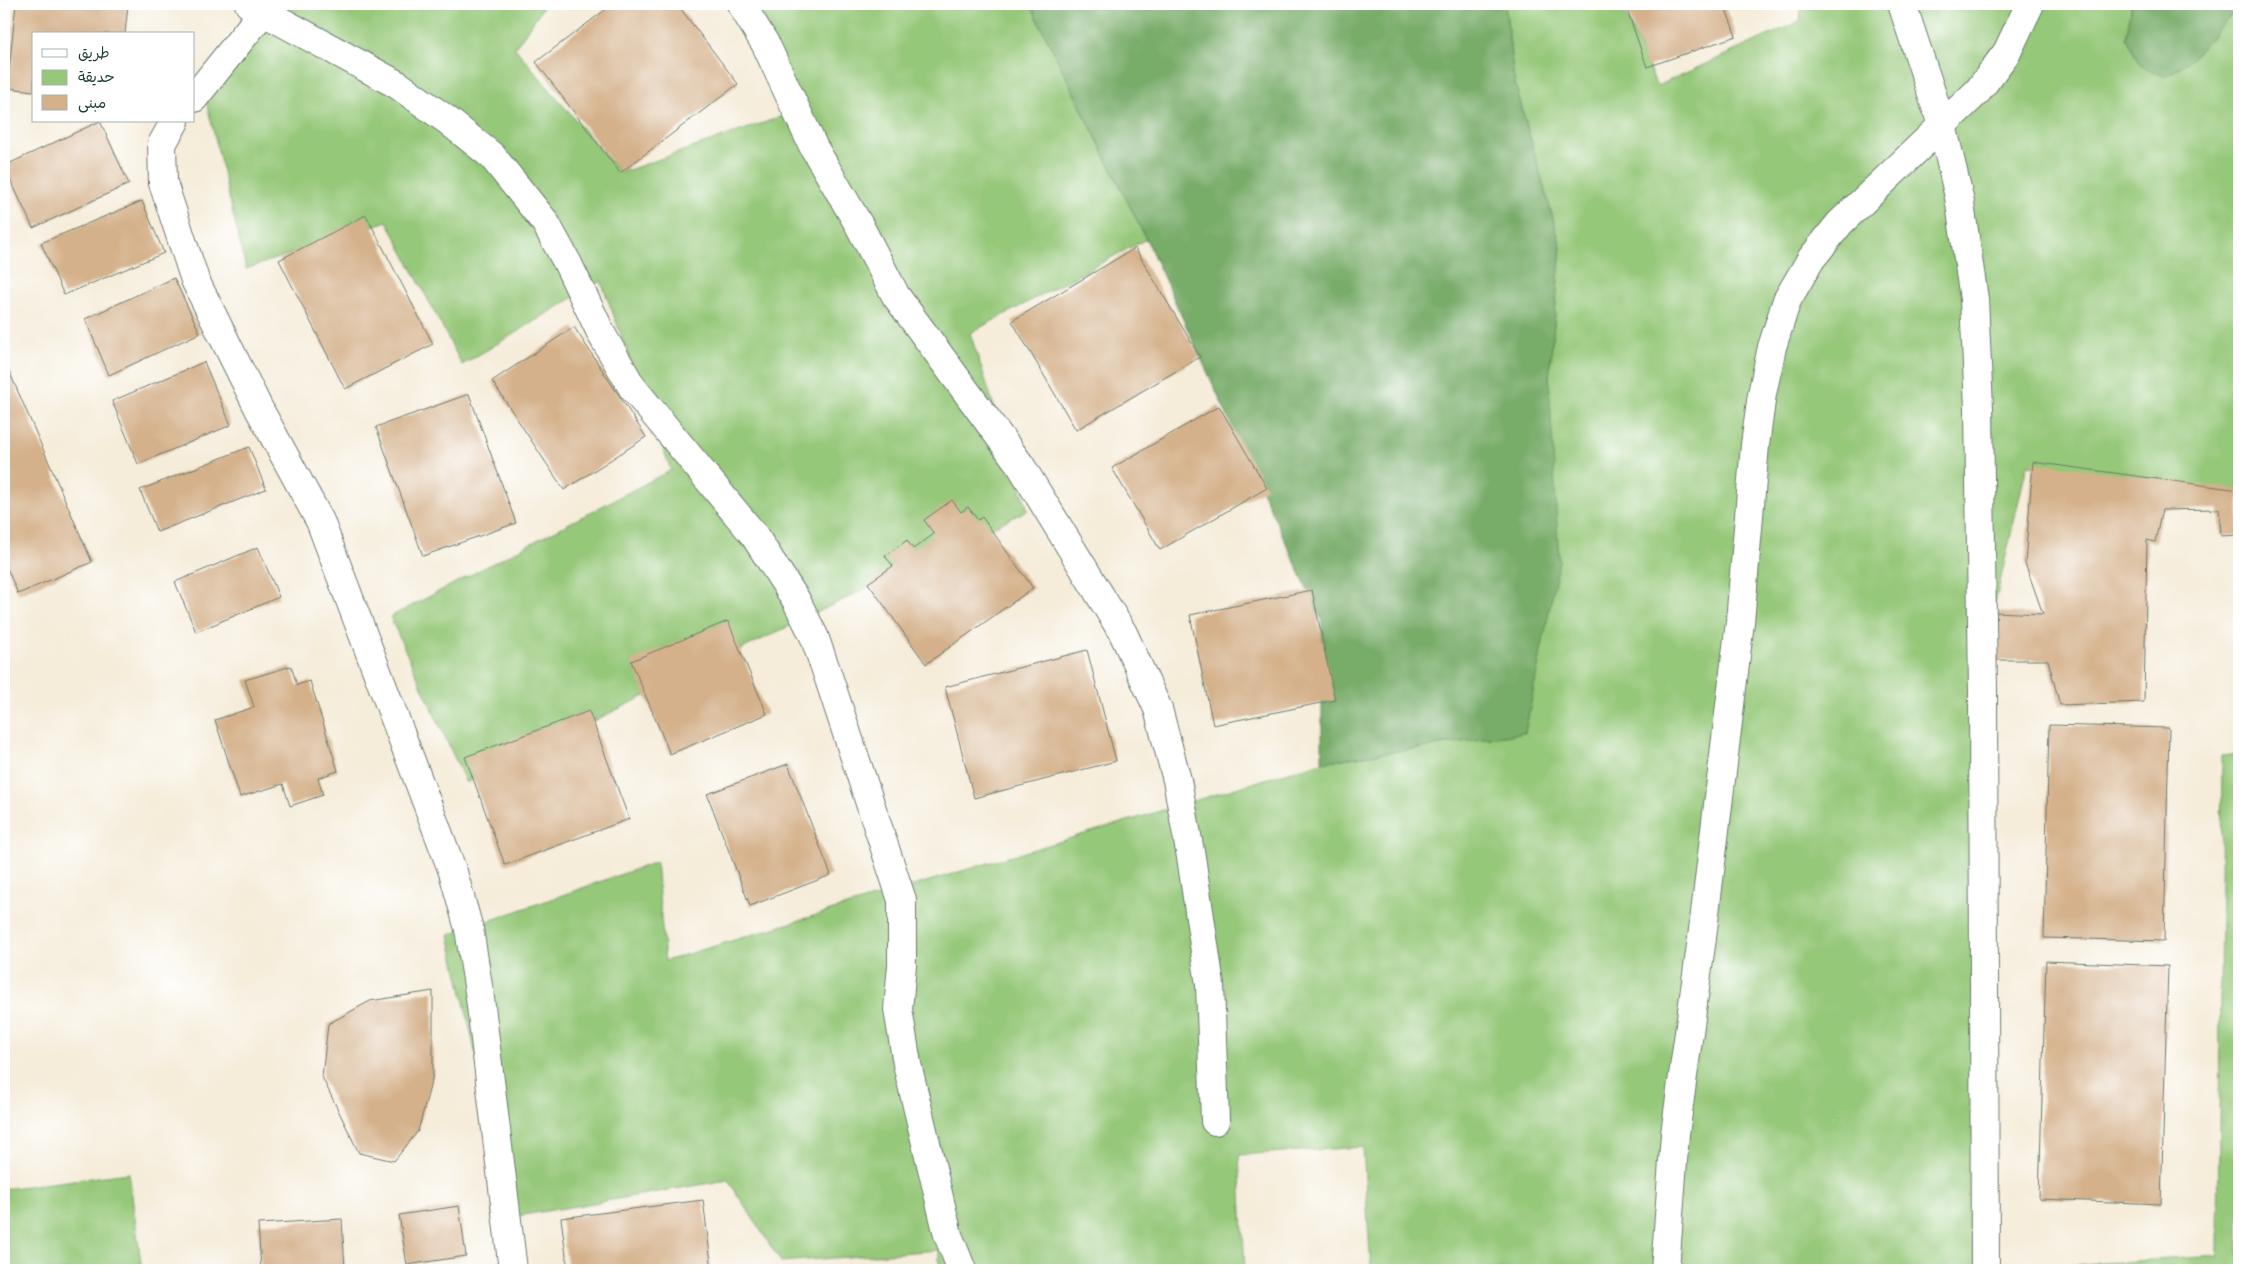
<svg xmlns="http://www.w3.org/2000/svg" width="2243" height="1274" font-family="Dekko,'Playpen Sans Arabic',sans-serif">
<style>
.green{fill:#96c879;stroke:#5a8256}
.forest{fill:#78ac69;stroke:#4c744e}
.building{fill:#d4b18a}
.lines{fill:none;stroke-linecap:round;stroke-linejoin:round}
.minor-casing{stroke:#6a7a6e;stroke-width:30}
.tertiary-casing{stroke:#6a7a6e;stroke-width:30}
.minor{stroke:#fff;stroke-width:28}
.tertiary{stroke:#fff;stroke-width:28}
</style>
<rect width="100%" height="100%" fill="#fff"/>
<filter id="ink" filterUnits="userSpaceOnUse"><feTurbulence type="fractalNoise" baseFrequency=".02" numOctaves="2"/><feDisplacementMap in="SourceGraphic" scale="10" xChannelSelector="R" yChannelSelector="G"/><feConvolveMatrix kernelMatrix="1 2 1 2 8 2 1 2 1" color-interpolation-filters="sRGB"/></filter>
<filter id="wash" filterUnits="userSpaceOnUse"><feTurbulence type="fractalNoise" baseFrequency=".0096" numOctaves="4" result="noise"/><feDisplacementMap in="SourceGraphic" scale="20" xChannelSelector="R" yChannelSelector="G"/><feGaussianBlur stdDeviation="1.12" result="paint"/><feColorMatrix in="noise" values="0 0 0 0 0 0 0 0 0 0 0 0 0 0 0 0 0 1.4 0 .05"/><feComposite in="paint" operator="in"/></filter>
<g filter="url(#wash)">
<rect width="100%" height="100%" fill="#f5ecd9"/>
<path class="green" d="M273,4H545L515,48L620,173L806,108L746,4H1030L1146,239L970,333L1028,510L466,783L390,617L671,470L601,281L462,365L387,221L246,269L202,83Z
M1505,4H1621L1657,86L1800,21L1802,4H2132L2130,10L2192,59L2239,6V491L2027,465L1993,612L1988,1270L2218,1256L2222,756L2239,754V1270H1371L1363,1147L1239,1155L1245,1270H939V1250L781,1262L728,1180L512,1217L449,935L656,862L665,961L1322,762L1524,733L1549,378L1561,247L1514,80Z
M129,1173L142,1270H4V1189Z"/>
<path class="forest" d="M1030,4H1505L1514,80L1561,247L1549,378L1559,561L1525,733L1322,762V621L1146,239Z
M2132,4H2239V6L2192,59L2165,77L2140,65L2126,38Z"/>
<g id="blocks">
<path class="building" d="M16,4H128L125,34H34V91L7,88Z
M613,4H677L738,84L620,173L536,62Z
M1625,4H1724L1736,36L1647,67Z
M100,121L129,184L33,228L4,166Z
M142,201L164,253L64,295L41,243Z
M366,215L433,344L345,389L279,260Z
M1135,248L1200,357L1076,430L1012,321Z
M174,278L200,333L109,375L85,319Z
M574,327L646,437L564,490L492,381Z
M204,362L231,425L138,464L112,401Z
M6,364L92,562L18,594L4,561V366Z
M469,394L516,523L423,556L376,427Z
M1219,406L1267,488L1160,550L1112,468Z
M249,447L266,489L157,532L140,490Z
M2033,462L2239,490V535L2221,536L2219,509L2162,510L2155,542L2147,540L2144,702L2060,705L2048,660H1996L1993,612L2043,614L2025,563Z
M952,500L961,512L968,507L978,520L982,517L1033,588L926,664L868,583L893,566L885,556L907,540L913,549L934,534L924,520Z
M258,547L279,597L196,632L175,582Z
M1312,590L1335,700L1213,725L1190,615Z
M728,621L767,714L670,754L631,661Z
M1087,650L1116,761L974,798L945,687Z
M291,666L297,685L310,681L338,771L318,778L323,795L290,806L283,784L240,797L215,720L254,707L245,680Z
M589,711L629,819L505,865L465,757Z
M2049,725L2169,728L2164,941L2044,938Z
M788,764L831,875L750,906L707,794Z
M2046,961L2168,966L2161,1204L2039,1199Z
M433,991V1075L418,1131L394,1161L359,1153L322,1077L328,1024L370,1001Z
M703,1200L712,1270H568L561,1218Z
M459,1206L466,1256L407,1265L399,1215Z
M342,1219L345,1270H261L258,1224Z"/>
</g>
</g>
<g filter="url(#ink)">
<use href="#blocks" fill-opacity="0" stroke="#6a7a6e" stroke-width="1"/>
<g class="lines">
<g class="minor-casing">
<path id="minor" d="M249,4L398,85L447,120L492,156L545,222L568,264L602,335L632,387L754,535L796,600L814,636L826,670L902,900V965L898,1009L907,1064L948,1235L962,1270
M741,4L766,45L813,146L859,225L896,296L1021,466L1123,633L1158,709L1177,780L1191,857L1210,985L1215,1121
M194,98L263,12
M175,121L162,144L163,183L195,280L259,409L320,521L453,872L469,929L480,998L513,1270
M1665,1270L1675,1134L1702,938L1740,622L1755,445L1762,394L1772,347L1787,300L1811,259L1840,223L1978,91L2007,52L2030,4"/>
</g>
<g class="tertiary-casing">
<path id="tertiary" d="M1902,4L1942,125L1959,197L1974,299L1979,408L1983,692L1985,1270"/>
</g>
<use href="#minor" class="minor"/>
<use href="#tertiary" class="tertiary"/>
</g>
</g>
<rect width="2243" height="1274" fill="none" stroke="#fff" stroke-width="20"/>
<rect x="32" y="32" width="162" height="90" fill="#ffffff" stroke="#a5b1ae"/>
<rect x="42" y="49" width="25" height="8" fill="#ffffff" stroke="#a5b1ae"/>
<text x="78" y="58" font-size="15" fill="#1f3d34">طريق</text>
<rect x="42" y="70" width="25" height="15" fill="#96c879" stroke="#a5b1ae"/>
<text x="78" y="82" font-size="15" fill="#1f3d34">حديقة</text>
<rect x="42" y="95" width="25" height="15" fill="#d4b18a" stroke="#a5b1ae"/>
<text x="78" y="108" font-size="15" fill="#1f3d34">مبنى</text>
</svg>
